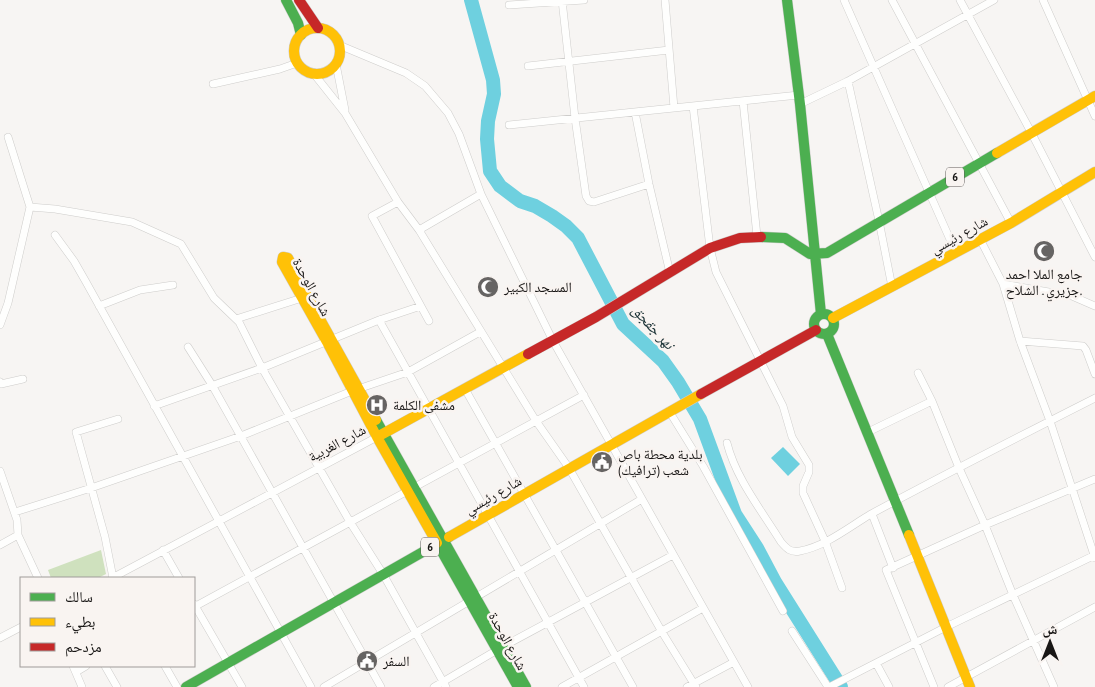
<svg xmlns="http://www.w3.org/2000/svg" width="1095" height="687" font-family="'PT Sans Narrow','Noto Naskh Arabic',sans-serif">
<style>
.green{fill:#cfe1be}
.water{fill:#6ed0df}
.lines{fill:none;stroke-linecap:round;stroke-linejoin:round}
.river{stroke:#6ed0df;stroke-width:14}
.street-casing{stroke:#cecdcb;stroke-width:8}
.fast-casing{stroke:#cecdcb;stroke-width:11}
.slow-casing{stroke:#cecdcb;stroke-width:11}
.jam-casing{stroke:#cecdcb;stroke-width:11}
.street{stroke:#fefefd;stroke-width:7}
.fast{stroke:#4caf50;stroke-width:10}
.slow{stroke:#ffc107;stroke-width:10}
.jam{stroke:#c62828;stroke-width:10}
.labels{text-anchor:middle;stroke-width:5;stroke-linejoin:round;paint-order:stroke}
.shield{fill:#f9f4f1;stroke:#5c5957;stroke-width:1}
.shield-label{font-size:12px;font-weight:bold;fill:#181615}
.street-label{font-size:14px;fill:#181615;stroke:#f9f4f1}
.poi-label{font-size:14px;fill:#181615;stroke:#f9f4f1;text-anchor:start}
.water-label{font-size:15px;font-style:italic;fill:#1a3135;stroke:#f9f4f1}
</style>
<rect width="100%" height="100%" fill="#f7f5f3"/>
<path class="green" d="M101,550L106,574L98,578H51L48,570Z"/>
<path class="water" d="M783,447L800,464L788,476L771,458Z"/>
<g class="lines">
<path class="river" d="M471,0L493,80L494,94L488,121L487,139L490,171L500,186L520,201L535,206L552,216L566,226L578,238L623,324L663,361L678,382L700,419L735,514L757,548L775,582L841,687"/>
<g class="street-casing">
<path id="street" d="M562,0L575,118L586,196L589,201L594,202L649,184
M665,0L674,108
M844,0L956,253
M892,0L1011,223
M960,0L1031,132L1095,257
M1043,0L1095,116
M509,5L584,0
M339,45L406,73L425,86L448,113L459,134L481,194L553,341L748,687
M336,64L345,110
M528,66L669,50
M314,74L345,113L398,202L419,230L536,421L569,468L662,632L696,687
M848,81L879,221L892,287
M213,84L280,69L297,63
M743,101L757,236
M800,104L848,81L994,0
M693,106L710,248L716,272L783,406L792,437L809,465V472L803,486V493L825,541L842,588
M635,112L649,184L670,273
M509,125L799,95
M8,137L30,207L55,209L132,222L181,244L214,298L239,322L262,368L350,522L383,574L446,687
M398,202L372,216L429,321
M419,230L481,194
M55,235L74,261L86,282L311,687
M980,239L1003,284L1020,341L1050,421L1095,558
M1003,284L1072,296L1095,306
M99,306L140,290L173,285
M236,319L302,298
M379,320L584,687
M0,325L8,303L30,207
M1020,341L1083,346L1086,350L1095,374
M188,347L212,385L381,687
M918,373L932,401L959,468L985,525L1013,595L1054,687
M0,382L1,384L23,379
M465,389L633,687
M154,406L262,368L379,320L421,306
M669,411L703,466L783,611
M868,432L932,401
M727,443C736,479 762,511 781,542C787,549 791,553 800,551C826,546 849,527 871,514C945,474 1020,436 1095,398
M0,471L17,520L18,535L38,578
M15,512L91,488L241,436L352,391L408,372L480,332
M872,514L893,568
M0,545L18,535
M163,550L179,578
M112,578L377,437
M113,578L105,537L76,432L118,419
M194,604L242,687
M194,607L584,395
M792,631L828,687
M0,638L21,627
M876,663L889,687
M73,666L82,687
M105,666L117,687
M165,666L177,687
M76,672L86,666
M324,687L642,499
M434,687L504,646L673,555
M562,687L703,608
M687,687L734,662
M829,687L946,627L1095,555
M934,687L886,570L985,525L1095,479
M948,687L1095,607"/>
</g>
<g class="fast-casing">
<path id="fast" d="M286,0L298,23L301,35
M787,0L800,104L821,314
M761,237L785,238L810,254L827,253L997,153
M814 324a10 10 0 1 1 20 0a10 10 0 1 1-20 0Z
M827,334L909,535
M376,420L526,687
M437,543L518,687
M186,687L449,537"/>
</g>
<g class="slow-casing">
<path id="slow" d="M294 51a23 23 0 1 1 46 0a23 23 0 1 1-46 0Z
M997,153L1095,96
M833,318L1011,223L1095,172
M376,420L307,296L288,258L283,257L282,262L327,342L377,437
M909,535L970,687
M449,537L701,394
M437,543L377,437L528,354"/>
</g>
<g class="jam-casing">
<path id="jam" d="M299,0L318,28
M528,354L596,317L710,248L740,238L761,237
M701,394L816,330"/>
</g>
<use href="#street" class="street"/>
<use href="#fast" class="fast"/>
<use href="#slow" class="slow"/>
<use href="#jam" class="jam"/>
</g>
<defs>
<g id="mosque-disc" transform="scale(1.125)"><circle r="9.5" fill="#666463" stroke="#f9f4f1"/><path d="M3.5-4.9A6 6 0 1 0 3.5 4.9A5 5 0 1 1 3.5-4.9Z" fill="#fff"/></g>
<g id="hospital-disc" transform="scale(1.125)"><circle r="9.5" fill="#666463" stroke="#f9f4f1"/><path d="M-5-5h3v3.5h4V-5h3V5h-3V1.5h-4V5h-3Z" fill="#fff"/></g>
<g id="civic-disc" transform="scale(1.125)"><circle r="9.5" fill="#666463" stroke="#f9f4f1"/><path d="M-.6-6.5H3V-4.5H.6V-3L4-1V1h2V6H-6V1h2V-1L-.6-3ZM-1.2 2.5V6h2.4V2.5Z" fill="#fff"/></g>
</defs>
<g fill-rule="evenodd">
<use href="#mosque-disc" x="1044" y="251"/>
<use href="#mosque-disc" x="488" y="287"/>
<use href="#hospital-disc" x="377" y="405"/>
<use href="#civic-disc" x="602" y="462"/>
<use href="#civic-disc" x="367" y="661"/>
</g>
<g class="labels">
<g class="shield">
<rect x="946" y="167.5" width="18" height="19" rx="4"/>
<rect x="421" y="537.5" width="18" height="19" rx="4"/>
</g>
<g class="shield-label">
<text x="955" y="181">6</text>
<text x="430" y="551">6</text>
</g>
<g class="street-label">
<text transform="translate(959 235) rotate(-29)" y="5">شارع رئيسي</text>
<text transform="translate(312 287) rotate(61)" y="5">شارع الوحدة</text>
<text transform="translate(337 443) rotate(-28)" y="5">شارع الغربية</text>
<text transform="translate(493 495) rotate(-30)" y="5">شارع رئيسي</text>
<text transform="translate(508 641) rotate(61)" y="5">شارع الوحدة</text>
</g>
<g class="poi-label">
<text x="1044" y="279" text-anchor="middle">جامع الملا احمد<tspan x="1044" dy="16">جزيري . الشلاح.</tspan></text>
<text x="504" y="292">المسجد الكبير</text>
<text x="393" y="410">مشفى الكلمة</text>
<text x="618" y="459">بلدية محطة باص<tspan x="618" dy="16">شعب (ترافيك)</tspan></text>
<text x="383" y="666">السفر</text>
</g>
<g class="water-label">
<text transform="translate(653 327) rotate(47)" y="5">نهر جقجق</text>
</g>
</g>
<rect x="20" y="577" width="175" height="90" fill="#f9f4f1" stroke="#9f9b99"/>
<rect x="30" y="593" width="25" height="8" fill="#4caf50" stroke="#9f9b99"/>
<text x="65" y="602" font-size="15" fill="#181615">سالك</text>
<rect x="30" y="618" width="25" height="8" fill="#ffc107" stroke="#9f9b99"/>
<text x="65" y="627" font-size="15" fill="#181615">بطيء</text>
<rect x="30" y="643" width="25" height="8" fill="#c62828" stroke="#9f9b99"/>
<text x="65" y="652" font-size="15" fill="#181615">مزدحم</text>
<g transform="translate(1050 642)" stroke="#f9f4f1" stroke-width="4" paint-order="stroke">
<path d="M0-4L9 19L0 12L-9 19Z" fill="#181615"/>
<text y="-8" font-size="14" font-weight="bold" text-anchor="middle" fill="#181615">ش</text>
</g>
</svg>
